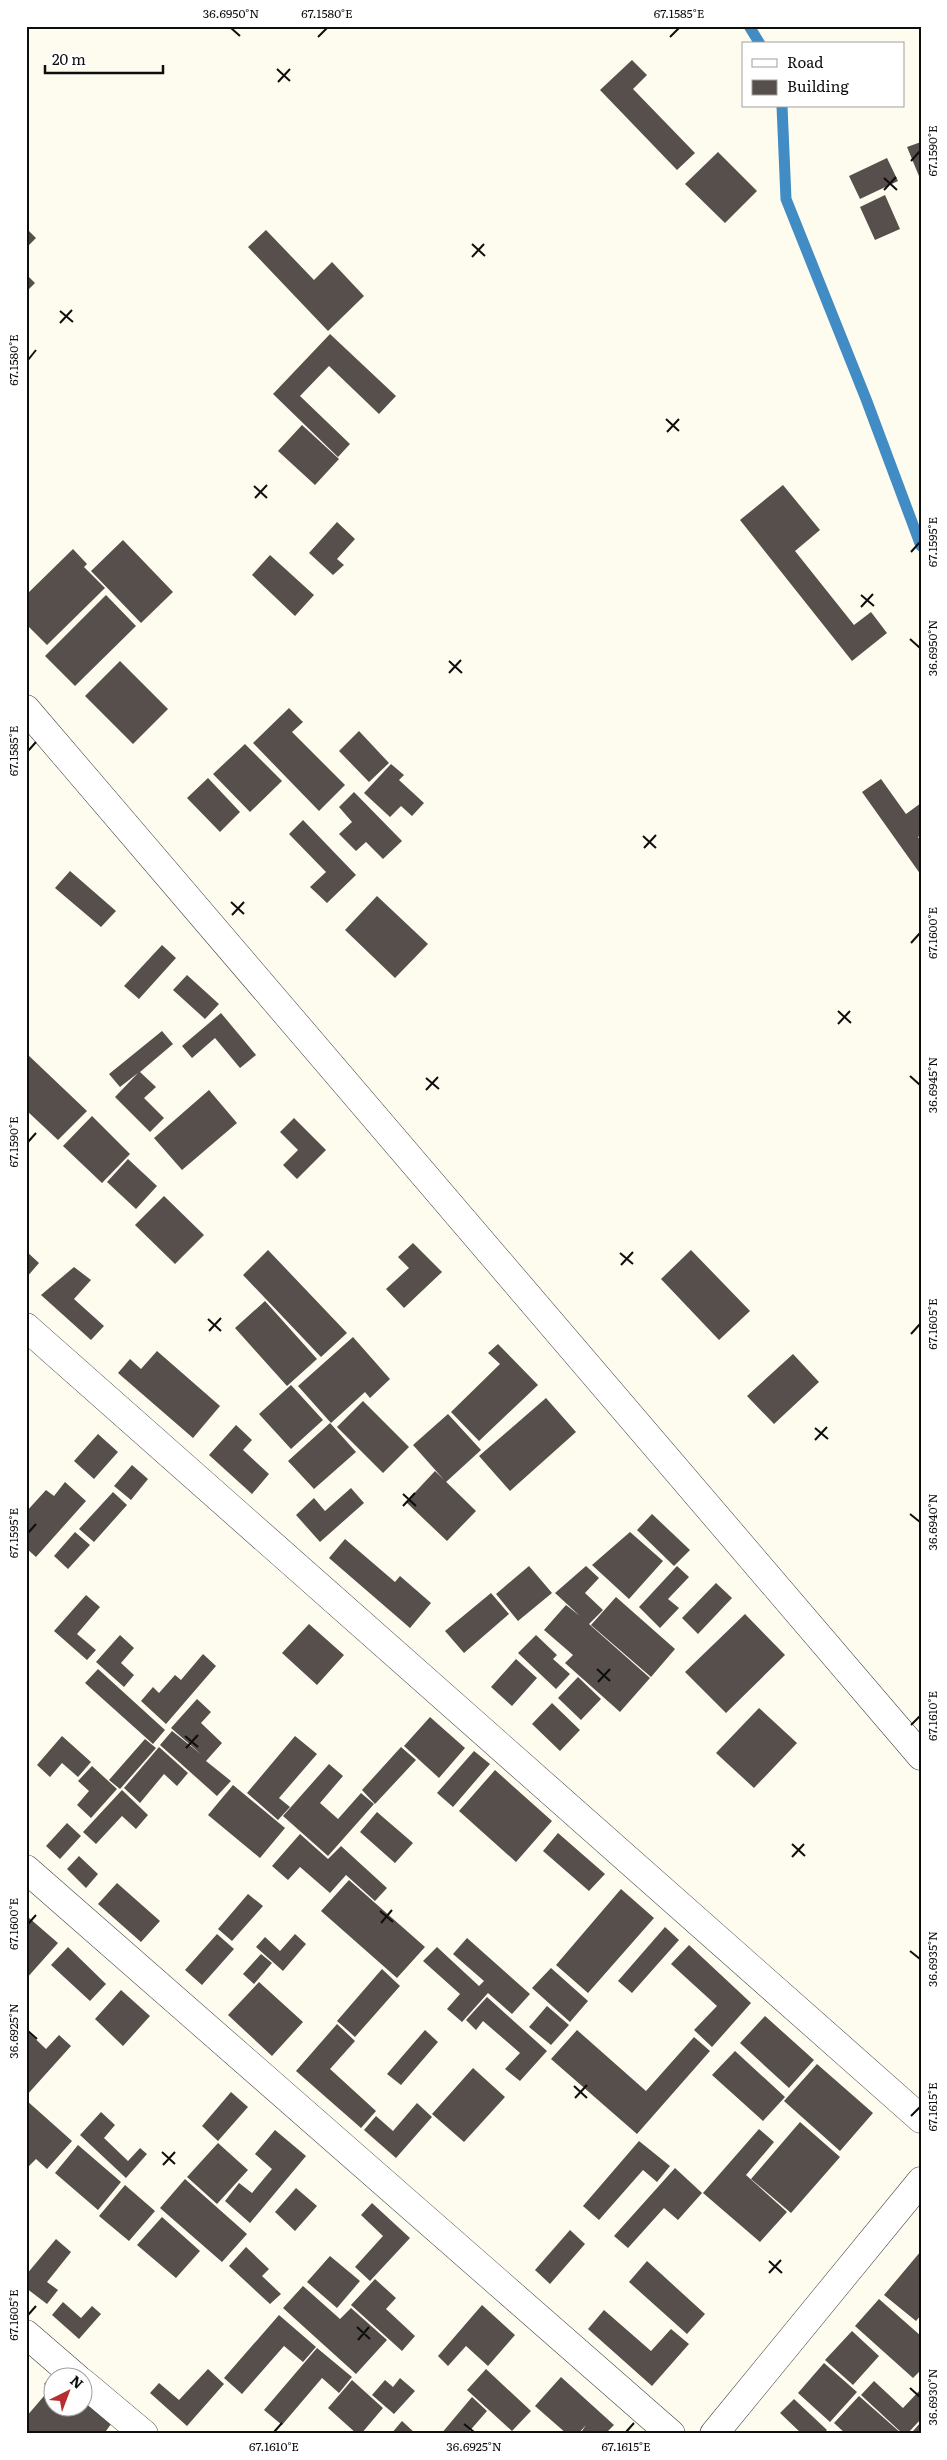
<svg xmlns="http://www.w3.org/2000/svg" width="947" height="2460" font-family="Literata,serif">
<style>
.lines{fill:none;stroke-linecap:round;stroke-linejoin:round}
.stream{stroke:#428cc5;stroke-width:11}
.building{fill:#564f4b}
.minor-casing{stroke:#414141;stroke-width:29}
.minor{stroke:#fff;stroke-width:28}
.ticks{fill:none;stroke:#0e0e0e;stroke-width:2}
.neatline{fill:none;stroke:#0e0e0e;stroke-width:2}
.ticks-label{font-size:12px;text-anchor:middle;fill:#0e0e0e}
</style>
<rect width="100%" height="100%" fill="#fefcef"/>
<g class="lines">
<path class="stream" d="M749,26L760,44
M782,106L786,199L866,399L921,546"/>
</g>
<path class="building" d="M632,60L647,75L633,89L695,153L677,170L600,90Z
M921,142V181L907,147Z
M718,152L757,191L725,223L685,184Z
M887,158L898,181L860,199L849,176Z
M885,195L900,229L875,240L860,207Z
M26,228L36,238L26,248Z
M266,230L314,280L332,262L364,296L328,331L248,247Z
M26,274L35,283L26,292Z
M330,334L396,396L379,414L329,366L300,396L350,444L338,457L273,394Z
M302,425L339,459L315,485L278,451Z
M783,485L820,530L795,551L854,625L871,612L887,633L852,661L740,520Z
M337,522L355,539L337,559L344,565L333,575L309,553Z
M123,540L173,592L141,623L91,571Z
M73,549L87,564L84,567L105,588L47,645L26,624V595Z
M270,555L314,595L295,616L252,575Z
M106,595L136,626L75,686L45,656Z
M120,661L168,709L133,744L85,696Z
M289,708L303,722L292,732L345,785L319,811L253,743Z
M359,731L389,763L369,782L339,751Z
M245,744L282,781L250,812L213,774Z
M391,764L404,775L399,780L424,803L412,816L401,806L390,817L364,793Z
M208,778L240,812L220,832L187,798Z
M881,779L906,814L921,803V835L918,837L921,841V875L862,792Z
M354,792L402,841L383,859L366,842L356,851L339,834L352,822L339,807Z
M303,820L356,875L327,903L310,887L326,872L289,834Z
M70,871L116,911L101,927L55,888Z
M377,896L428,944L395,978L345,930Z
M162,945L176,958L139,999L124,986Z
M187,975L219,1004L205,1019L173,990Z
M221,1013L256,1055L240,1068L215,1038L192,1058L182,1046Z
M162,1031L173,1044L140,1072L156,1087L144,1098L164,1118L150,1132L115,1097L138,1073L120,1087L109,1074Z
M26,1053L87,1111L58,1140L26,1110Z
M209,1090L237,1123L182,1170L154,1138Z
M92,1116L130,1154L102,1183L63,1146Z
M294,1118L326,1150L297,1179L283,1165L298,1150L280,1132Z
M128,1159L157,1186L136,1209L107,1182Z
M164,1196L204,1235L175,1264L135,1225Z
M413,1243L442,1272L404,1308L386,1289L409,1268L398,1257Z
M268,1250L347,1333L321,1357L243,1275Z
M691,1250L750,1311L719,1340L661,1279Z
M26,1251L39,1263L26,1278Z
M74,1267L91,1280L74,1299L104,1326L91,1340L41,1295Z
M265,1301L317,1359L287,1386L235,1328Z
M353,1337L390,1379L370,1398L365,1392L331,1423L298,1386Z
M498,1344L538,1385L479,1441L451,1412L500,1364L488,1353Z
M157,1351L220,1406L193,1438L118,1373L130,1359L141,1369Z
M793,1354L819,1382L774,1424L747,1396Z
M291,1385L323,1420L291,1449L259,1414Z
M546,1398L576,1432L510,1491L479,1456Z
M363,1401L409,1447L383,1473L337,1427Z
M448,1414L481,1450L446,1482L413,1445Z
M330,1423L356,1452L314,1489L288,1461Z
M236,1425L252,1440L243,1450L269,1474L252,1494L209,1455Z
M98,1434L118,1452L94,1479L74,1461Z
M132,1465L148,1479L131,1500L114,1486Z
M435,1471L476,1511L447,1541L406,1502Z
M65,1482L86,1501L36,1557L26,1548V1512L46,1490L54,1496Z
M351,1488L364,1503L320,1542L296,1515L314,1498L325,1511Z
M113,1492L127,1505L94,1542L79,1529Z
M652,1514L690,1550L674,1566L637,1530Z
M75,1532L90,1545L68,1569L54,1556Z
M630,1532L663,1561L629,1599L592,1565Z
M345,1539L395,1582L400,1576L431,1603L410,1628L329,1558Z
M529,1566L552,1593L518,1621L496,1594Z
M586,1566L599,1578L585,1593L603,1610L589,1624L650,1678L620,1712L565,1663L573,1655L544,1630L566,1605L580,1616L555,1593Z
M677,1566L689,1577L668,1599L679,1608L660,1628L639,1607Z
M716,1583L732,1598L698,1634L682,1618Z
M491,1593L509,1614L464,1653L445,1631Z
M86,1595L100,1607L77,1634L96,1650L87,1660L54,1631Z
M616,1597L675,1649L651,1677L591,1625Z
M745,1614L785,1655L726,1713L685,1672Z
M309,1624L344,1655L317,1685L282,1653Z
M120,1635L134,1648L121,1663L134,1675L124,1687L96,1662Z
M536,1635L557,1655L553,1659L570,1674L556,1689L518,1653Z
M203,1654L216,1666L166,1724L141,1701L153,1687L159,1693L175,1675L181,1680Z
M516,1659L537,1678L512,1706L491,1687Z
M98,1669L165,1730L153,1744L85,1683Z
M578,1677L601,1699L581,1720L558,1698Z
M197,1699L211,1712L201,1723L222,1743L206,1761L231,1781L217,1796L160,1745L172,1731L202,1755L171,1728Z
M552,1703L580,1730L560,1751L532,1724Z
M759,1708L797,1743L754,1788L716,1753Z
M430,1717L465,1748L439,1778L404,1746Z
M62,1736L91,1762L78,1777L62,1763L50,1777L37,1765Z
M295,1736L317,1754L279,1798L290,1807L278,1820L247,1793Z
M145,1739L156,1748L120,1789L109,1780Z
M159,1747L188,1773L177,1786L164,1774L140,1803L124,1788Z
M401,1747L416,1760L375,1804L362,1790Z
M474,1751L490,1764L453,1807L437,1793Z
M329,1764L343,1776L320,1803L338,1819L361,1793L374,1804L328,1856L283,1816Z
M92,1766L117,1789L91,1818L77,1805L89,1791L78,1781Z
M495,1770L552,1821L516,1862L459,1811Z
M233,1785L285,1828L260,1858L208,1815Z
M122,1790L148,1815L136,1829L122,1816L96,1844L83,1832Z
M377,1812L413,1843L395,1863L360,1832Z
M67,1823L81,1836L60,1859L46,1846Z
M558,1833L605,1874L589,1891L543,1851Z
M300,1834L328,1859L341,1846L387,1888L375,1901L346,1875L330,1893L300,1867L288,1880L272,1866Z
M79,1856L98,1874L86,1888L67,1869Z
M349,1880L425,1947L397,1978L321,1911Z
M117,1883L160,1921L141,1942L98,1904Z
M621,1889L654,1918L588,1993L556,1965Z
M248,1894L263,1906L232,1941L218,1929Z
M28,1917L58,1943L26,1979V1918Z
M665,1927L679,1940L632,1993L618,1981Z
M217,1934L234,1949L202,1985L185,1970Z
M295,1934L306,1944L283,1971L256,1947L265,1937L280,1951Z
M467,1938L530,1994L512,2014L488,1993L462,2022L447,2009L460,1994L423,1961L437,1947L479,1986L484,1981L453,1954Z
M689,1945L751,2003L712,2047L694,2030L717,2006L671,1964Z
M68,1947L106,1984L90,2001L51,1965Z
M261,1954L272,1963L254,1984L243,1974Z
M551,1968L588,2001L570,2022L532,1988Z
M382,1969L400,1986L355,2037L337,2021Z
M259,1982L303,2022L272,2056L228,2015Z
M121,1990L150,2016L123,2046L95,2019Z
M487,1997L547,2051L520,2081L505,2069L520,2053L483,2021L476,2030L466,2020Z
M547,2006L569,2025L551,2045L529,2027Z
M765,2016L814,2060L789,2088L740,2043Z
M337,2024L355,2041L330,2069L376,2111L361,2128L296,2071Z
M26,2030L46,2049L59,2035L71,2046L26,2096Z
M425,2030L438,2042L401,2085L387,2074Z
M577,2030L646,2091L694,2037L710,2051L637,2134L551,2059Z
M735,2051L785,2097L763,2121L712,2075Z
M817,2064L873,2113L840,2151L784,2101Z
M473,2068L505,2097L464,2142L432,2114Z
M231,2092L248,2107L218,2141L202,2126Z
M26,2100L72,2141L47,2169L36,2159L26,2169Z
M417,2103L432,2117L396,2158L364,2130L376,2116L393,2131Z
M101,2112L115,2125L104,2138L128,2161L140,2148L147,2154L126,2178L80,2135Z
M800,2122L840,2157L791,2213L751,2179Z
M759,2129L774,2142L746,2175L787,2212L760,2242L703,2193Z
M275,2130L306,2156L250,2223L225,2201L239,2183L252,2193L272,2169L255,2154Z
M639,2141L670,2166L657,2182L643,2170L599,2220L583,2206Z
M218,2143L248,2170L217,2204L187,2177Z
M78,2145L121,2182L98,2210L55,2173Z
M675,2168L702,2193L678,2220L664,2208L628,2248L614,2236Z
M185,2179L247,2234L222,2262L160,2208Z
M125,2185L155,2211L129,2241L99,2216Z
M296,2188L317,2206L295,2231L275,2212Z
M372,2203L410,2238L370,2281L355,2267L383,2236L361,2215Z
M162,2217L200,2251L176,2278L137,2245Z
M570,2230L585,2244L550,2284L535,2270Z
M56,2239L71,2252L47,2282L58,2290L47,2304L26,2288V2275Z
M246,2247L269,2269L262,2276L281,2294L270,2304L229,2266Z
M921,2251V2315L916,2321L884,2295Z
M330,2256L360,2281L337,2308L307,2282Z
M647,2261L705,2314L687,2334L629,2282Z
M375,2279L396,2298L386,2309L415,2336L402,2351L351,2305Z
M303,2286L340,2319L351,2308L387,2340L356,2374L283,2308Z
M879,2299L921,2336V2370L913,2378L855,2326Z
M63,2302L81,2318L92,2306L101,2314L79,2339L52,2315Z
M482,2305L515,2335L488,2366L466,2346L448,2366L438,2356Z
M604,2310L651,2351L671,2329L689,2344L652,2386L588,2329Z
M279,2315L316,2347L303,2362L284,2346L242,2394L224,2378Z
M852,2331L879,2356L853,2385L825,2360Z
M317,2348L352,2377L339,2393L322,2378L282,2425L264,2410Z
M824,2363L857,2392L830,2422L798,2393Z
M208,2369L224,2384L187,2426L150,2393L159,2383L179,2400Z
M486,2369L531,2411L512,2431L467,2390Z
M52,2375L55,2378H52V2408H82V2400L111,2424L106,2431L109,2434H26V2417L50,2389L44,2384Z
M561,2377L614,2425L605,2434H580L586,2425L578,2434H567L535,2406Z
M400,2378L415,2391L394,2414L372,2395L385,2380L393,2387Z
M352,2380L383,2408L361,2434H357L328,2408Z
M874,2381L903,2408L921,2389V2419L907,2434H903L861,2395Z
M859,2396L902,2434H846L834,2423Z
M472,2397L487,2411L467,2434H441Z
M794,2399L827,2430L823,2434H802L780,2413Z
M402,2421L416,2434H391Z
M921,2422V2434H916L913,2431Z"/>
<g class="lines">
<g class="minor-casing">
<path id="minor" d="M26,709L921,1756
M26,1327L921,2119
M26,1869L671,2434
M26,2334L77,2378
M82,2382L144,2434
M714,2434L921,2181"/>
</g>
<use href="#minor" class="minor"/>
</g>
<path class="ticks" d="M231,28L240,36M318,37L327,28M670,37L679,28M277,69L290,81M278,82L290,69M911,161L920,151M884,178L897,190M884,190L896,177M472,244L485,256M472,257L484,244M60,311L73,322M60,323L72,310M28,360L36,350M666,419L679,431M667,432L679,419M254,486L267,498M255,498L267,485M911,552L920,542M861,595L874,606M861,607L873,594M910,639L920,648M449,661L462,673M449,673L461,660M28,751L36,742M643,836L656,848M644,848L656,835M231,902L244,914M232,915L244,902M911,943L920,933M838,1011L851,1023M838,1024L850,1011M910,1076L920,1085M426,1078L439,1089M426,1090L438,1077M28,1142L36,1133M620,1253L633,1264M621,1265L633,1252M208,1319L221,1331M209,1331L221,1318M911,1334L920,1324M815,1428L828,1439M815,1440L827,1427M403,1494L416,1506M403,1506L415,1493M910,1514L920,1522M28,1533L36,1524M597,1669L610,1681M598,1682L610,1669M911,1725L920,1716M185,1736L198,1747M186,1748L198,1735M792,1844L805,1856M792,1857L804,1844M380,1911L393,1922M381,1923L392,1910M28,1924L36,1915M910,1951L920,1959M28,2031L37,2039M574,2086L587,2098M575,2098L587,2085M911,2116L920,2107M162,2152L175,2164M163,2165L175,2152M769,2261L782,2273M769,2273L781,2260M28,2315L36,2306M357,2327L370,2339M358,2340L369,2327M910,2388L920,2397M464,2424L474,2432M274,2432L282,2423M626,2432L634,2423"/>
<rect width="947" height="2460" fill="none" stroke="#ffffff" stroke-width="55"/>
<rect x="742" y="42" width="162" height="65" fill="#ffffff" stroke="#9f9f9f"/>
<rect x="752" y="59" width="25" height="8" fill="#ffffff" stroke="#9f9f9f"/>
<text x="787" y="68" font-size="15" fill="#0e0e0e">Road</text>
<rect x="752" y="80" width="25" height="15" fill="#564f4b" stroke="#9f9f9f"/>
<text x="787" y="92" font-size="15" fill="#0e0e0e">Building</text>
<g transform="translate(68 2392) rotate(42)"><circle r="24" fill="#ffffff" stroke="#9f9f9f"/>
<path d="M0-4L9 19L0 12L-9 19Z" fill="#b62e2f"/>
<text y="-8" font-size="14" font-weight="bold" text-anchor="middle" fill="#0e0e0e">N</text>
</g>
<path d="M45 65v8h118v-8" fill="none" stroke="#0e0e0e" stroke-width="2.5"/>
<text x="52" y="65" font-size="15" fill="#0e0e0e" stroke="#ffffff" stroke-width="4" paint-order="stroke">20 m</text>
<rect x="28" y="28" width="892" height="2404" class="neatline"/>
<g class="ticks-label">
<text x="231" y="18">36.6950°N</text>
<text x="327" y="18">67.1580°E</text>
<text x="679" y="18">67.1585°E</text>
<text transform="translate(933 151) rotate(-90)" y="4">67.1590°E</text>
<text transform="translate(14 360) rotate(-90)" y="4">67.1580°E</text>
<text transform="translate(933 542) rotate(-90)" y="4">67.1595°E</text>
<text transform="translate(933 648) rotate(-90)" y="4">36.6950°N</text>
<text transform="translate(14 751) rotate(-90)" y="4">67.1585°E</text>
<text transform="translate(933 933) rotate(-90)" y="4">67.1600°E</text>
<text transform="translate(933 1085) rotate(-90)" y="4">36.6945°N</text>
<text transform="translate(14 1142) rotate(-90)" y="4">67.1590°E</text>
<text transform="translate(933 1324) rotate(-90)" y="4">67.1605°E</text>
<text transform="translate(933 1522) rotate(-90)" y="4">36.6940°N</text>
<text transform="translate(14 1533) rotate(-90)" y="4">67.1595°E</text>
<text transform="translate(933 1716) rotate(-90)" y="4">67.1610°E</text>
<text transform="translate(14 1924) rotate(-90)" y="4">67.1600°E</text>
<text transform="translate(933 1959) rotate(-90)" y="4">36.6935°N</text>
<text transform="translate(14 2031) rotate(-90)" y="4">36.6925°N</text>
<text transform="translate(933 2107) rotate(-90)" y="4">67.1615°E</text>
<text transform="translate(14 2315) rotate(-90)" y="4">67.1605°E</text>
<text transform="translate(933 2397) rotate(-90)" y="4">36.6930°N</text>
<text x="274" y="2451">67.1610°E</text>
<text x="474" y="2451">36.6925°N</text>
<text x="626" y="2451">67.1615°E</text>
</g>
</svg>
